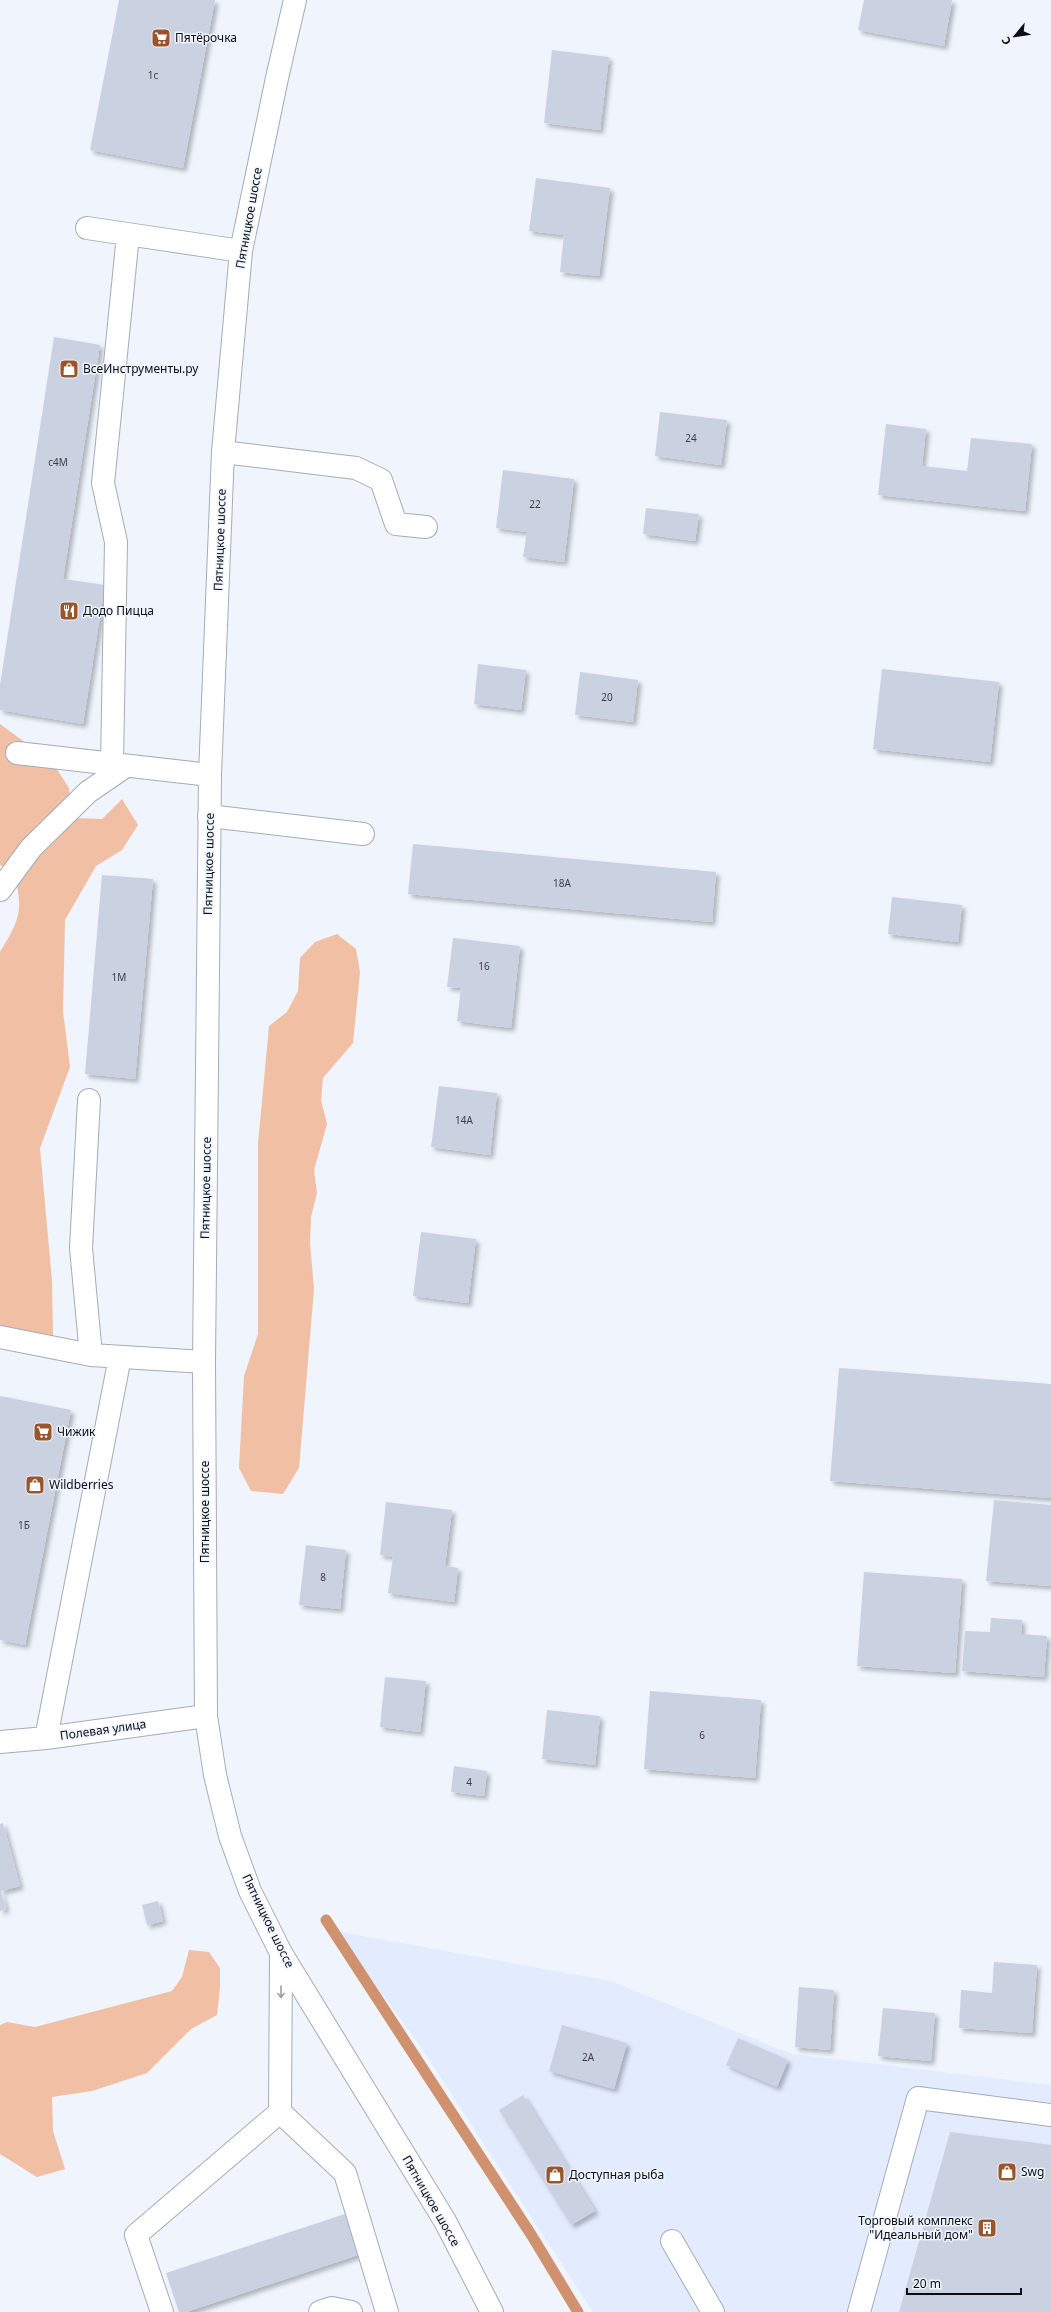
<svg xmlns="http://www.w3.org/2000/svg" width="1051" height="2312" font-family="'Noto Sans',sans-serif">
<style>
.built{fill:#e2ecfe}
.green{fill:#f0bfa4}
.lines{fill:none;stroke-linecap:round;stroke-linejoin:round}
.stream{stroke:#cf916e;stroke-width:11}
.building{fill:#cad2e1;filter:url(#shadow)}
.minor-casing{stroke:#a4acba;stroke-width:24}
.major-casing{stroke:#a4acba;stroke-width:24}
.minor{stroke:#fff;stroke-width:22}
.major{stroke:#fff;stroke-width:22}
.oneway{stroke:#9d9ea0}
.labels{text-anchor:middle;stroke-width:3;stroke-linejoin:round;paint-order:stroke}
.number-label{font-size:10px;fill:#3a3e46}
.poi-label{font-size:12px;fill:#0a0d12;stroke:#eff4fd;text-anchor:start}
.street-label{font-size:12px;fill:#0a0d12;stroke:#eff4fd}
</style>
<defs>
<filter id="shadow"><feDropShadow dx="3.5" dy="3.5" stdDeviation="2" flood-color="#0004"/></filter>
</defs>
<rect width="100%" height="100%" fill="#eff4fd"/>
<path class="built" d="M335,1931L610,1981L792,2054L1051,2085V2312H593L419,2044Z"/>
<path class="green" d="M0,724L53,763L69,788L72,818L102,819L122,799L138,825L122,850L96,866L65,920L63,1011L70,1067L40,1148L52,1281L53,1336L0,1331V952C21,918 23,910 14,871L0,865Z
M337,934L356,949L360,972L353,1043L323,1078L321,1100L327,1124L314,1170L317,1193L311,1217L310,1243L314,1289L299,1468L283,1494L251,1491L239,1468L244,1376L258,1334V1144L269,1026L287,1012L298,991L300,958L315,942Z
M189,1950L209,1952L220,1968V1987L217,2015L191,2029L147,2073L92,2091L52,2097L53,2131L65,2169L37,2177L0,2154V2025L7,2022L35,2027L172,1991L182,1977Z"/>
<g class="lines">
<path class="stream" d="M326,1920L532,2236L578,2312"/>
</g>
<path class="building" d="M119,0H215L183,168L90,150Z
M864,0H952L944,46L858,30Z
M552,50L609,57L600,130L544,123Z
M536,178L610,188L599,276L560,272L564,235L529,231Z
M54,337L100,345L63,579L105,585L83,724L0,710V685Z
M660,412L727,420L721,465L655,456Z
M886,424L926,429L922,466L967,471L971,438L1032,444L1025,511L878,495Z
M503,470L574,479L564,562L523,557L527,532L496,528Z
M646,508L699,514L695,541L643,534Z
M478,664L526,670L521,710L474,704Z
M882,669L999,682L990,762L873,749Z
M580,672L638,680L633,722L575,715Z
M413,844L716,872L712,922L408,894Z
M102,875L153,879L135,1079L85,1074Z
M892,897L962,905L958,942L888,934Z
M453,938L520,946L511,1028L457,1021L461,988L447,987Z
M439,1086L497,1093L490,1155L431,1147Z
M421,1232L476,1239L468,1303L413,1296Z
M839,1368L1051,1384V1498L830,1481Z
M0,1396L71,1410L25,1645L0,1640Z
M994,1500L1051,1505V1586L986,1581Z
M386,1502L452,1510L445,1566L458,1568L454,1602L388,1593L393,1557L380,1555Z
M306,1545L346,1550L340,1609L299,1605Z
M864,1572L962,1579L955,1673L857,1666Z
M991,1618L1022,1620L1021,1634L1047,1636L1044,1677L962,1671L965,1631L990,1632Z
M385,1677L426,1681L420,1732L380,1727Z
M650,1691L761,1700L755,1778L644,1769Z
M547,1710L600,1716L595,1765L542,1759Z
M454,1766L487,1771L484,1796L451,1792Z
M3,1823L20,1886L1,1891L6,1909L0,1911V1824Z
M158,1901L163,1921L147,1925L142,1905Z
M994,1962L1037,1965L1032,2033L959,2028L961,1990L992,1993Z
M799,1987L834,1990L830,2050L795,2047Z
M883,2008L935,2013L931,2061L878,2056Z
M562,2025L627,2043L614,2089L549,2071Z
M738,2038L788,2060L777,2087L726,2065Z
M523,2095L595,2211L571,2225L499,2110Z
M950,2132L1051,2145V2312H899Z
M345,2214L358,2255L186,2312H179L166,2273Z"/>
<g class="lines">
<g class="minor-casing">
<path id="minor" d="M87,228L241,251
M223,452L356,468L381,480L396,524L426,527
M17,753L210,775
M112,764L116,542L103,483L128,235
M209,816L363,834
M0,890L31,848L88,792L126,766
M89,1100L81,1248L91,1355
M0,1337L91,1355L204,1362
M46,1738L120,1357
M0,1742L46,1738L206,1716
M281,1953L280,2112L345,2173L387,2312
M672,2241L713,2312
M162,2312L136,2235L280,2112
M320,2312L332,2308L351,2312
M859,2312L918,2098L1051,2115"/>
</g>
<g class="major-casing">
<path id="major" d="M295,0L277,78L241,251L223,452L210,775L204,1362L206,1716L215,1775L230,1836L250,1891L281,1953L445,2221L492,2312"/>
</g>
<use href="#minor" class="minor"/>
<use href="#major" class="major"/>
</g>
<defs><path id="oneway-shaft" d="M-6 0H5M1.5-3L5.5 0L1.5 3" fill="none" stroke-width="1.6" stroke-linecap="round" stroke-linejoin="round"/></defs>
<use class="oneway" href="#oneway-shaft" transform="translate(281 1992) rotate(90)"/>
<defs>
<g id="supermarket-square" transform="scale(1)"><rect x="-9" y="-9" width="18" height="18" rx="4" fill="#9a552a" stroke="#eff4fd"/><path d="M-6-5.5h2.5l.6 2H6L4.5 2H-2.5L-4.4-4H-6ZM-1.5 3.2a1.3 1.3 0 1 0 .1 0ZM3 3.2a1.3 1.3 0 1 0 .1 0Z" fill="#fff"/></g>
<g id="shop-square" transform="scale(1)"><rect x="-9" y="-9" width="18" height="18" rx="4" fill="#9a552a" stroke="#eff4fd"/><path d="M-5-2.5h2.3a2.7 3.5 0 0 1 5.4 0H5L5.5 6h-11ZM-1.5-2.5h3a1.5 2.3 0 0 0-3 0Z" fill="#fff"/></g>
<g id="restaurant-square" transform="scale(1)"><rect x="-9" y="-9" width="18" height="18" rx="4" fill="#9a552a" stroke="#eff4fd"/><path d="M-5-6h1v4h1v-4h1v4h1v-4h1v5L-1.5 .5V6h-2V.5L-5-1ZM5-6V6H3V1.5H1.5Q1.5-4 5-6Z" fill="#fff"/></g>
<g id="building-square" transform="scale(1)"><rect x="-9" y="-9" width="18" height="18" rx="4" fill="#9a552a" stroke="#eff4fd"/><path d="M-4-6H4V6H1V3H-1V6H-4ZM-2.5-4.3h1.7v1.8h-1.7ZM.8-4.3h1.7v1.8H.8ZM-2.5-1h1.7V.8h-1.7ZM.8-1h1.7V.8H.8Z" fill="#fff"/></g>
</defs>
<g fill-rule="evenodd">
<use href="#supermarket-square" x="161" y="38"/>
<use href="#shop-square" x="69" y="369"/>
<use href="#restaurant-square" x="69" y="611"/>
<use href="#supermarket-square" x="43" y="1432"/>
<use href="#shop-square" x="35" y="1485"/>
<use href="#shop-square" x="1007" y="2172"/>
<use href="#shop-square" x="555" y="2175"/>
<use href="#building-square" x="987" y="2228"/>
</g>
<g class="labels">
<g class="number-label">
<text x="153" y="79">1с</text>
<text x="691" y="442">24</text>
<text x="58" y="466">с4М</text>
<text x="535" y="508">22</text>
<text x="607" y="701">20</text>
<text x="562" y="887">18А</text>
<text x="484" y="970">16</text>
<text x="119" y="981">1М</text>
<text x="464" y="1124">14А</text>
<text x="24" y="1529">1Б</text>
<text x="323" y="1581">8</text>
<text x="702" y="1739">6</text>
<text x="469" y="1786">4</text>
<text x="588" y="2061">2А</text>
</g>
<g class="poi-label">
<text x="175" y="42">Пятёрочка</text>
<text x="83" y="373">ВсеИнструменты.ру</text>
<text x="83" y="615">Додо Пицца</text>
<text x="57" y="1436">Чижик</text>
<text x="49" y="1489">Wildberries</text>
<text x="1021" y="2176">Swg</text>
<text x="569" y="2179">Доступная рыба</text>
<text x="973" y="2225" text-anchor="end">Торговый комплекс<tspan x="973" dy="14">"Идеальный дом"</tspan></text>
</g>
<g class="street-label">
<text transform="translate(249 218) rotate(-80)" y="4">Пятницкое шоссе</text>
<text transform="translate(220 540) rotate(-88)" y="4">Пятницкое шоссе</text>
<text transform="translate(209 864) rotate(-89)" y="4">Пятницкое шоссе</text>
<text transform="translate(206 1188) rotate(-89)" y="4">Пятницкое шоссе</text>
<text transform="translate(205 1512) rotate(-90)" y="4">Пятницкое шоссе</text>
<text transform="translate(103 1730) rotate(-8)" y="4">Полевая улица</text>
<text transform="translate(268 1921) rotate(64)" y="4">Пятницкое шоссе</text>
<text transform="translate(431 2201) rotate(60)" y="4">Пятницкое шоссе</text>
</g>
</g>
<g transform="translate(1015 36) rotate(241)" stroke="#eff4fd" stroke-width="3" paint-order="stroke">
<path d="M0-3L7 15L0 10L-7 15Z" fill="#0a0d12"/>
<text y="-6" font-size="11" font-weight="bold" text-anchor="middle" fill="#0a0d12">С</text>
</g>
<path d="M907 2288v6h114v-6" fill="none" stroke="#0a0d12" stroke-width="2"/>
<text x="913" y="2288" font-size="12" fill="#0a0d12" stroke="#eff4fd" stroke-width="3" paint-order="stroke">20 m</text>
</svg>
